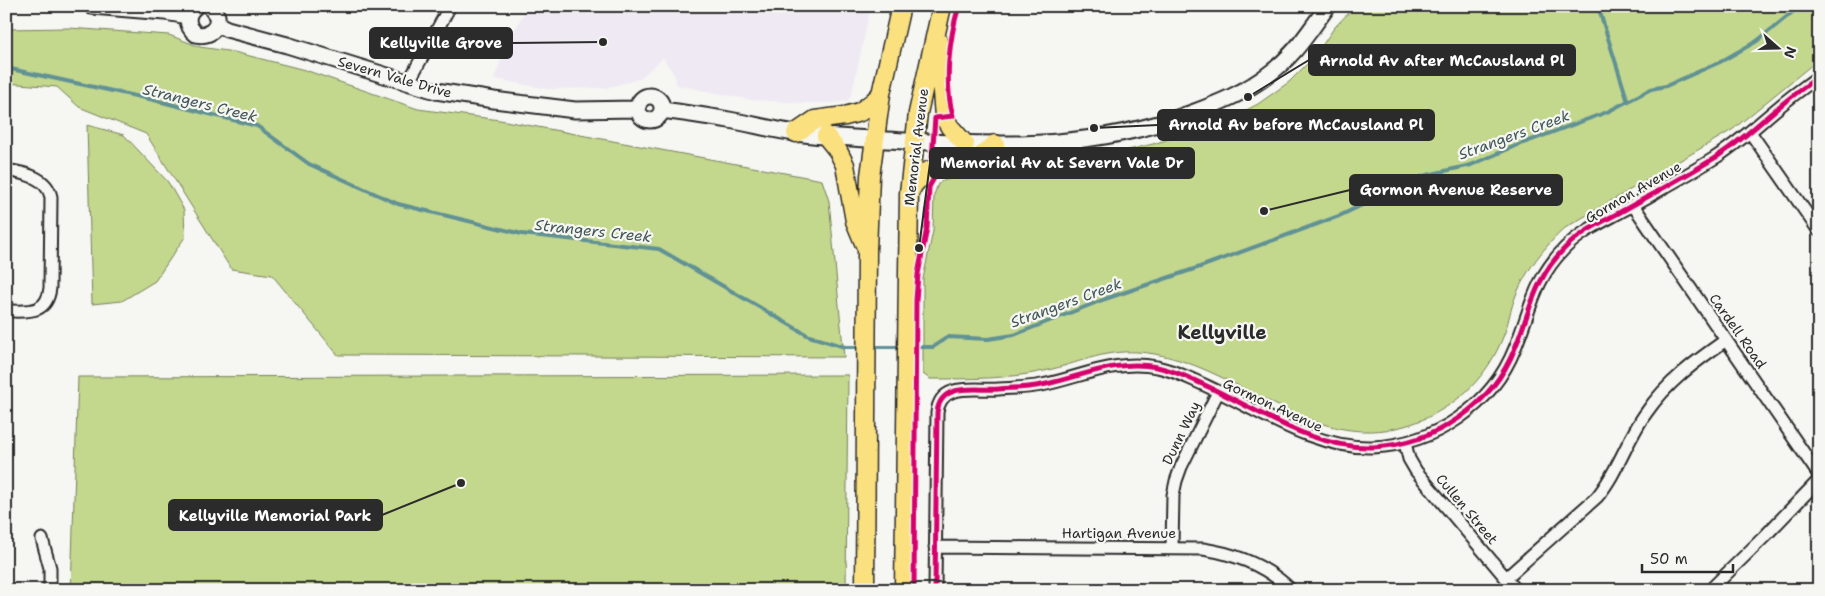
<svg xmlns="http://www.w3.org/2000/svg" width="1825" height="596" font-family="'Shantell Sans',sans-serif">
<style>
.built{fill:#efe9f4}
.green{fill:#c3d78d;stroke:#77815c}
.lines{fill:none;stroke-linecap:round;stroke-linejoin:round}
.stream{stroke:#609194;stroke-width:4}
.street-casing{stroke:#2b2b2b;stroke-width:15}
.secondary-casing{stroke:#2b2b2b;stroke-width:19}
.primary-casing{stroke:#2b2b2b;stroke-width:21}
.street{stroke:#f6f6f2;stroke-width:11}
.secondary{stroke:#f6f6f2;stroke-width:15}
.primary{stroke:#fbe080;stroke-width:18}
.cycleway-casing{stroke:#f6f6f2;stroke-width:8}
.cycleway{stroke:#d6006c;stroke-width:5}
.labels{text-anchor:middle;stroke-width:4.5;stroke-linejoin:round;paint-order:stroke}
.street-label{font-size:14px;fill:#2b2b2b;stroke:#f6f6f2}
.water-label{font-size:15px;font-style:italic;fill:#415657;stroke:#f6f6f2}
.district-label{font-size:19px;font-weight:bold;fill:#2b2b2b;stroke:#f6f6f2}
.leader{fill:none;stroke:#2b2b2b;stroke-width:2}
.callout-dot{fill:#2b2b2b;stroke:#f6f6f2;stroke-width:2}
.callout{fill:#2b2b2b;stroke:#2b2b2b;stroke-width:2}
.callout-label{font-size:15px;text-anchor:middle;font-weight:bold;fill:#fff}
</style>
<rect width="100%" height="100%" fill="#f6f6f2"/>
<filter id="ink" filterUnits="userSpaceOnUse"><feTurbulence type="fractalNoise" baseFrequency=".02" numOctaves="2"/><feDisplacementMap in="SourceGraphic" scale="10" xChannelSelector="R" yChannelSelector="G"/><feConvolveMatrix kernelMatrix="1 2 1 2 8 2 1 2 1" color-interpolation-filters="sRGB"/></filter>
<g filter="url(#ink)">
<path class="built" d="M528,6H845L870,10L852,93L848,101L833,103H805L751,100L681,86L676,84L675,76L663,58L639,79L606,88L548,89L494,79L508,42Z"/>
<path class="green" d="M1355,6H1819V59L1732,130L1565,228C1544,247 1527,269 1516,295C1511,307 1509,320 1505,332C1496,357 1481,380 1460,397C1441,412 1420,423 1396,428C1302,449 1229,357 1137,352C1102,350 1077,364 1044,371C1007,379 969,379 930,379L923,374V279L933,231L934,195L938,184L942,181L970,174L1051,171L1103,156L1153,144L1223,122L1258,104L1289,82L1315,56L1334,28Z
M69,28L169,35L200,47L234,52L305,70L418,109L500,120L822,180L829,201L844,357L338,355L272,275L231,269L146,134L79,107L57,87L6,83V29Z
M87,125L124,135L168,182L184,210L185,237L155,281L122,301L92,304Z
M848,375L846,590H71L78,377Z"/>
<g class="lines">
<path class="stream" d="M1598,6L1628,102
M6,68L154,100L257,126L309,164L398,204L522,234L659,249L809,336L845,347H862
M872,347H902
M912,347H933L948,337L988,339L1014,335L1105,299L1200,267L1339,216L1373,200L1396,193L1423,176L1471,165L1513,147L1607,112L1651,89L1666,86L1720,62L1757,41L1800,6"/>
<g class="street-casing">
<path id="street" d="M408,83L450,6
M1750,132L1819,231
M6,170C24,173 47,177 51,197L50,288C47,315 27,311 6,311
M1633,205L1819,475
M1405,443L1409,459L1416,471L1516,590
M42,539L50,568V590
M935,547L1203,549C1236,554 1267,566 1291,590
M1172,548L1173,495L1176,481L1181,467L1218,392
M1506,578L1597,497C1618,472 1627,439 1646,413C1667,382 1696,361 1726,340
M935,590L937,413C940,381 976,391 999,389C1013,388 1027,388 1042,385C1082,377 1114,359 1157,367C1179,372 1198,382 1217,391C1266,415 1317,449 1373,447C1435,444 1492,406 1515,348C1531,309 1534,279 1565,248C1582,231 1604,221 1624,210C1654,193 1684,177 1713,159C1738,144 1758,124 1780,106C1793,95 1806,86 1819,76
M1710,590L1764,537L1819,480"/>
</g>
<g class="secondary-casing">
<path id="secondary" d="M92,6L165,12L188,16
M196,6C185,14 186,26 196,34C209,37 219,29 217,16L210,6
M217,24L227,29L287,45L436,91L494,100L575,110L637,109
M638 108a12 12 0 1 1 24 0a12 12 0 1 1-24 0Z
M662,110C684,113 707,116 729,120C752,124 773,130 796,133C833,138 871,139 909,141C1009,147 1096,148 1192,113C1219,103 1246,92 1269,74C1297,53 1308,32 1328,6"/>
</g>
<g class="primary-casing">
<path id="primary" d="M938,41L944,117L950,127L965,144
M796,133L815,120L845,116L860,112L873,102L881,94
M826,136L838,151L845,165L855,221L865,245
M909,193L914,184L926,172L935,168L979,158L995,144
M865,590L867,250L870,176L881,94L901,6
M904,590L909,193L918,113L942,6"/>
</g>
<use href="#street" class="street"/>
<use href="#secondary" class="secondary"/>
<use href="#primary" class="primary"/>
<g class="cycleway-casing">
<path id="cycleway" d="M914,590L916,300L918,274L927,228L929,187L934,178L938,175L932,159L935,118L953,116C944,84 949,38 959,6
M935,590L937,413C940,381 976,391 999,389C1013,388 1027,388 1042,385C1082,377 1114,359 1157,367C1179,372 1198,382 1217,391C1266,415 1317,449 1373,447C1435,444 1492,406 1515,348C1531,309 1534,279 1565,248C1582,231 1604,221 1624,210C1654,193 1684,177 1713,159C1738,144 1758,124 1780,106C1793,95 1806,86 1819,76"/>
</g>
<use href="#cycleway" class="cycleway"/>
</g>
</g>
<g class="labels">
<g class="street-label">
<text transform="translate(395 77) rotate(16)" y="5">Severn Vale Drive</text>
<text transform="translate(916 147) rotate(-83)" y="5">Memorial Avenue</text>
<text transform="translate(1633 192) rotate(-30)" y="5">Gormon Avenue</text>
<text transform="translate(1738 331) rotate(55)" y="5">Cardell Road</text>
<text transform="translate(1273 405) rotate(25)" y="5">Gormon Avenue</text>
<text transform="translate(1181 433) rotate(-64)" y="5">Dunn Way</text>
<text transform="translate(1467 509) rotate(50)" y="5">Cullen Street</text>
<text x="1119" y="538">Hartigan Avenue</text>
</g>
<g class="water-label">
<text transform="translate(200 103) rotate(14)" y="5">Strangers Creek</text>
<text transform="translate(1514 135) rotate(-20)" y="5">Strangers Creek</text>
<text transform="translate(593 231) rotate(6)" y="5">Strangers Creek</text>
<text transform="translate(1066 303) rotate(-20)" y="5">Strangers Creek</text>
</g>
<g class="district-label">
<text x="1222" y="339">Kellyville</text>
</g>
</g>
<path class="leader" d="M603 42L512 43M1248 97L1309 60M1094 128L1158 125M919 248L930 163M1264 211L1350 190M461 483L382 515"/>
<g class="callout-dot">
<circle cx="603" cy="42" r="5"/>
<circle cx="1248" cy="97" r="5"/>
<circle cx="1094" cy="128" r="5"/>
<circle cx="919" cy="248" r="5"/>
<circle cx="1264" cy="211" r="5"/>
<circle cx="461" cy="483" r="5"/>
</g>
<g class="callout">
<rect x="370" y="28" width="142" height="30" rx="5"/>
<rect x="1309" y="45" width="266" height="30" rx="5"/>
<rect x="1158" y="110" width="276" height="30" rx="5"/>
<rect x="930" y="148" width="264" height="30" rx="5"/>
<rect x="1350" y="175" width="212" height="30" rx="5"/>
<rect x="169" y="500" width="213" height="30" rx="5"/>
</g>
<g class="callout-label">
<text x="441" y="48">Kellyville Grove</text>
<text x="1442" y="66">Arnold Av after McCausland Pl</text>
<text x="1296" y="130">Arnold Av before McCausland Pl</text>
<text x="1062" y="168">Memorial Av at Severn Vale Dr</text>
<text x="1456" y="195">Gormon Avenue Reserve</text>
<text x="275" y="521">Kellyville Memorial Park</text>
</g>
<rect width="1825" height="596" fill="none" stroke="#f6f6f2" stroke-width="25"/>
<rect x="12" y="12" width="1800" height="571" fill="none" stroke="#2b2b2b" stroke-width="2" filter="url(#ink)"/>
<g transform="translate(1778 48) rotate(110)" stroke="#f6f6f2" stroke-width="4" paint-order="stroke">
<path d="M0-4L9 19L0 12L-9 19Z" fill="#2b2b2b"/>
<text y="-8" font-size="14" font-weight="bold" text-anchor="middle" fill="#2b2b2b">N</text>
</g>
<path d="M1642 564v8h91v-8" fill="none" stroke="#2b2b2b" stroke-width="2.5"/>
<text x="1650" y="564" font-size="15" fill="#2b2b2b" stroke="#f6f6f2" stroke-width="4" paint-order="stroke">50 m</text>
</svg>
